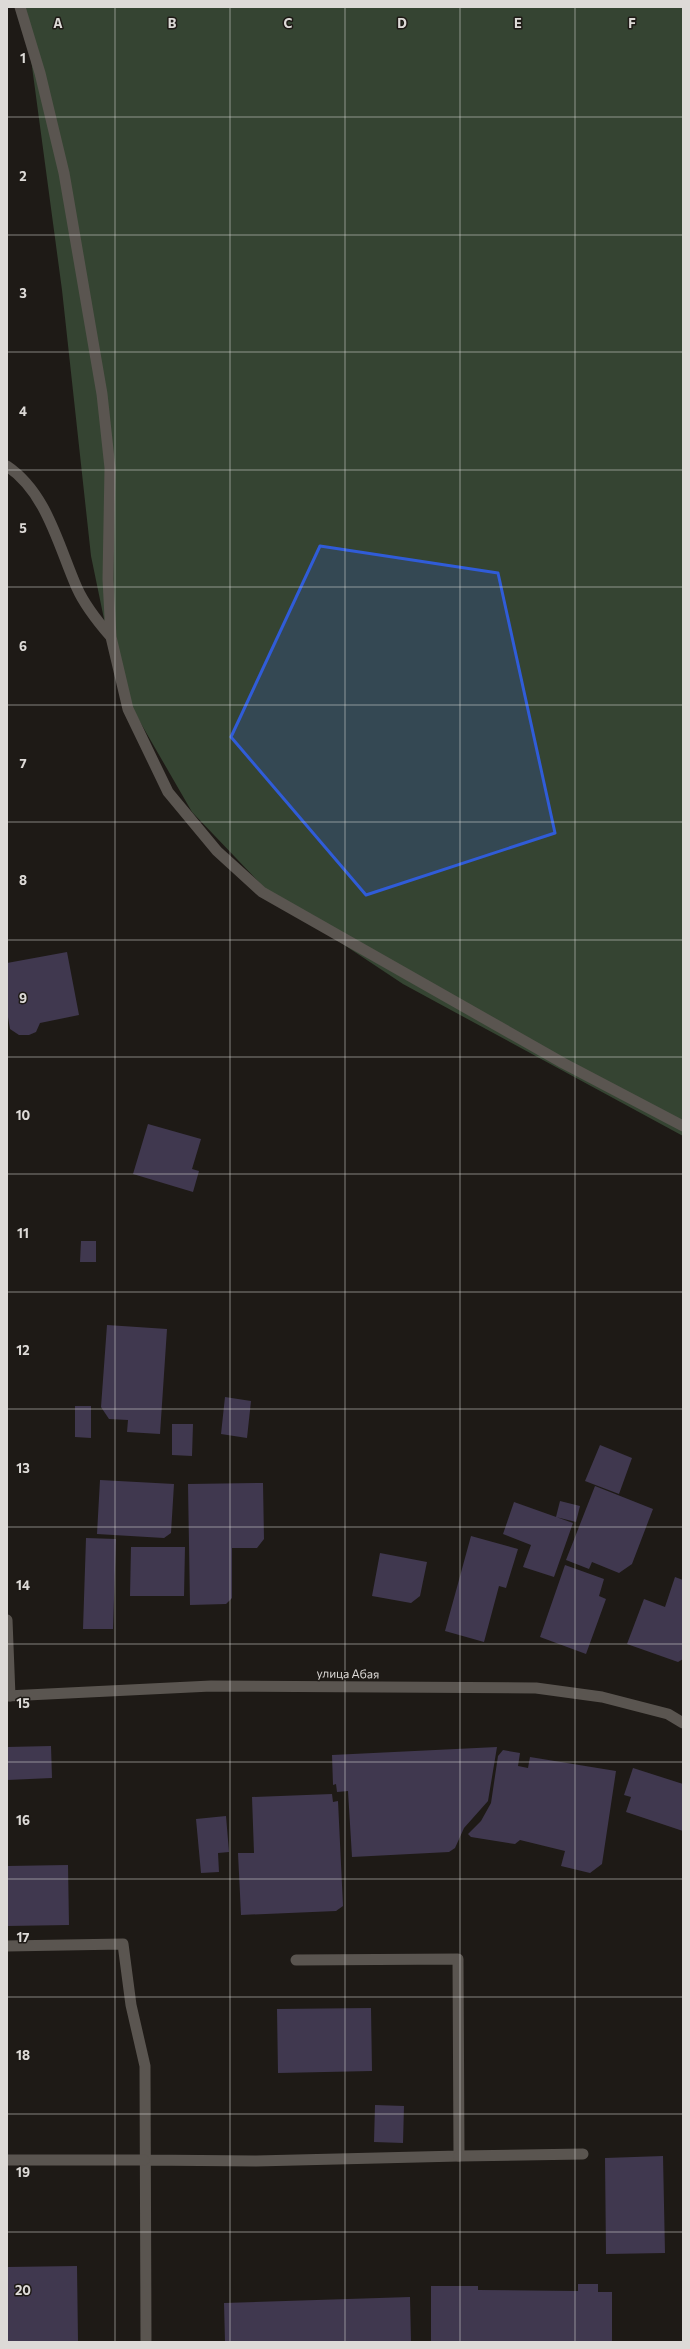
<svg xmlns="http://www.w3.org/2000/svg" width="690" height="2349" font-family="Commissioner,sans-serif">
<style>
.green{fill:#354432}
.building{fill:#40384f}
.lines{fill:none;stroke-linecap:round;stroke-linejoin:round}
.service{stroke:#5a5550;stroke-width:11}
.minor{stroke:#5a5550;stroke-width:11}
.secondary{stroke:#5a5550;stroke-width:11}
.marked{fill:#305cd8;fill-opacity:0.2;stroke:#305cd8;stroke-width:3;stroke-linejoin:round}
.grid{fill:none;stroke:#dddad7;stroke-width:1;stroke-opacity:0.55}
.labels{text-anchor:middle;stroke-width:3;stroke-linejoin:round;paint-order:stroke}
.street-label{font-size:12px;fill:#dddad7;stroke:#1e1a16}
.grid-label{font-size:13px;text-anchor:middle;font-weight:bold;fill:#dddad7;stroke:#1e1a16;stroke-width:3;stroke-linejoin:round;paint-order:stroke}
</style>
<rect width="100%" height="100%" fill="#1e1a16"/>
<path class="green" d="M24,7H683V1136L403,984L275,899L192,812L117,682L91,556L62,290Z"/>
<path class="building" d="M67,952L79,1015L40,1023L36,1032L29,1035H19L10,1029L7,1011V963Z
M148,1124L201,1139L192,1169L199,1171L193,1192L133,1174Z
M81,1241H96V1262H80Z
M107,1325L167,1329L160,1434L127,1432L128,1420L109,1419L101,1407Z
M225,1397L251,1401L247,1438L221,1434Z
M75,1406H91V1438L75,1437Z
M172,1424H193L192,1456L172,1455Z
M600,1445L632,1458L619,1494L585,1481Z
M100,1480L174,1484L171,1533L164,1538L97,1534Z
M263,1483L264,1539L257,1548H232V1598L226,1604L190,1605L188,1484Z
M595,1486L653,1509L632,1564L619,1573L592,1562L589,1569L566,1560Z
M560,1501L580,1506L576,1522L556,1517Z
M514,1502L573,1523L554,1577L523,1567L531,1545L503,1534Z
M471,1536L518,1549L506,1588L499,1586L484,1642L445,1631Z
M86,1538L116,1539L113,1629H83Z
M131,1547H185L184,1596H130Z
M380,1553L427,1562L420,1596L411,1603L372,1596Z
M565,1565L604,1579L599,1596L606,1599L586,1654L540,1637Z
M675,1577L683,1580V1659L678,1662L627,1644L644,1599L665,1607Z
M51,1746L52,1778L7,1780V1747Z
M497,1747L488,1801L464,1828L455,1848L449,1852L352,1857L348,1791L337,1792L336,1784L333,1785L332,1755Z
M503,1750L520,1753L518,1766L528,1768L530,1757L616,1771L602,1864L590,1873L561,1866L565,1851L520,1840L515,1844L471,1837L468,1834L481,1821L491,1803L498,1756Z
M633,1768L683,1784V1831L626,1812L631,1797L624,1795Z
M332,1794L333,1802L338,1801L343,1906L336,1911L241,1915L238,1853H254L252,1797Z
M226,1816L229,1852L218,1853L219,1872L201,1873L196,1819Z
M68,1865L69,1925L7,1926V1866Z
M371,2008L372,2071L278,2073L277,2009Z
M375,2105L404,2106L403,2143L374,2142Z
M663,2156L665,2253L606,2254L605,2158Z
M77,2266L78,2342H7V2267Z
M578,2284H598V2292H612V2342H431V2286H478V2290L578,2291Z
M410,2297L411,2342H225L224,2303Z"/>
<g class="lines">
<path class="service" d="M7,1946L123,1944L131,2005L145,2066L146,2342
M144,2160L256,2161L459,2156L458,1959L296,1960"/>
<path class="minor" d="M20,7L40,73L64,173L102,394L110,468L108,579L111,637L128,709L168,792L217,851L262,892L563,1063L683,1126
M7,466C47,493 58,545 77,588C85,606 98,622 111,637
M7,1620L10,1696
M459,2156L583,2154
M7,2160H144"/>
<path class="secondary" d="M7,1696L211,1686L536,1688L602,1697L668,1714L683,1723"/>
</g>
<path class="marked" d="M320,546L498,573L555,833L366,895L231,737Z"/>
<path class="grid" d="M115,7V2342M230,7V2342M345,7V2342M460,7V2342M575,7V2342M7,117H683M7,235H683M7,352H683M7,470H683M7,587H683M7,705H683M7,822H683M7,940H683M7,1057H683M7,1174H683M7,1292H683M7,1409H683M7,1527H683M7,1644H683M7,1762H683M7,1879H683M7,1997H683M7,2114H683M7,2232H683"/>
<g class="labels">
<g class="street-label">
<text transform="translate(348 1674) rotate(1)" y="4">улица Абая</text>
</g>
</g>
<g class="grid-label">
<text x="58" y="28">A</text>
<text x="172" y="28">B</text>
<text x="288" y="28">C</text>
<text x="402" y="28">D</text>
<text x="518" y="28">E</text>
<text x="632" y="28">F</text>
<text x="23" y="63">1</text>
<text x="23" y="181">2</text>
<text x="23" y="298">3</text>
<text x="23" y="416">4</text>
<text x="23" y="533">5</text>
<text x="23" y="651">6</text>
<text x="23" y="768">7</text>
<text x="23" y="885">8</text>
<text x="23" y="1003">9</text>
<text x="23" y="1120">10</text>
<text x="23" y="1238">11</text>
<text x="23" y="1355">12</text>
<text x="23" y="1473">13</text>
<text x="23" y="1590">14</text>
<text x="23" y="1708">15</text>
<text x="23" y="1825">16</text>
<text x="23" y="1942">17</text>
<text x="23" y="2060">18</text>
<text x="23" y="2177">19</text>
<text x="23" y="2295">20</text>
</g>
<rect width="690" height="2349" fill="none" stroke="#dddad7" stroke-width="16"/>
</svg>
